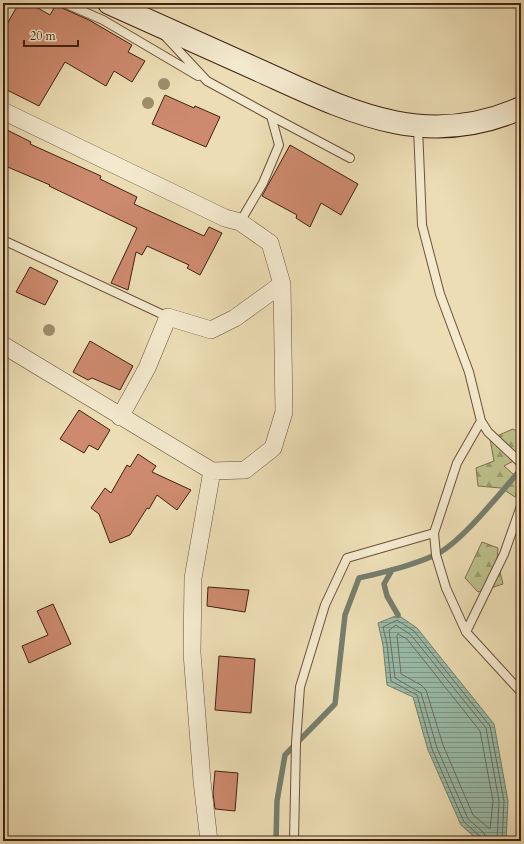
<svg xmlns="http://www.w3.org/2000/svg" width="524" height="844" font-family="Cardo,serif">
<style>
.forest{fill:url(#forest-firs);stroke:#7e704e}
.water{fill:url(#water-rules);stroke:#767e6d}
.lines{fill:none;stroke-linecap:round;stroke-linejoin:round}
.shore{stroke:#6d6e5e;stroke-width:1}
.stream{stroke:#767e6d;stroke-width:5.5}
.building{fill:#cd8a6e;stroke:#412112}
.lane-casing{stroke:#6c503a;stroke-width:10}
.street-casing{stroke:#6c503a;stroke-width:18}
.secondary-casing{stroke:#412112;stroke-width:24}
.lane{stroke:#f3e9ce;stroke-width:8}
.street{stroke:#f3e9ce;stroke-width:17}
.secondary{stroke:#f3e9ce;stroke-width:22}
.tree{fill:#9f8c6b}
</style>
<defs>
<pattern id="forest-firs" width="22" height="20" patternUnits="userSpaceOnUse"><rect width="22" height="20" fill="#bcc08a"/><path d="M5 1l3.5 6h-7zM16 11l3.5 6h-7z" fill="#9a9c6f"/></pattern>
<pattern id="water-rules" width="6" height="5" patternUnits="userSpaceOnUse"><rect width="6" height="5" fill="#99bcaa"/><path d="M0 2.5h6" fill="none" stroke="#7e9889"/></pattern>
</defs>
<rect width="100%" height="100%" fill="#ecddb4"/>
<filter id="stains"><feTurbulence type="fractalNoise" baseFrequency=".005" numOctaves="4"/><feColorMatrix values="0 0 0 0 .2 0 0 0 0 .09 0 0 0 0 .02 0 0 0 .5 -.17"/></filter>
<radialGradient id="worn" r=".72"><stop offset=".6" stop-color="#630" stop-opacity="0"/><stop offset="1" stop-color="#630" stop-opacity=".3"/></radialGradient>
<path class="forest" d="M513,429L521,433V457L504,466L521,481L515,497L501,488L478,486L476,468L494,461L490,439Z
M482,542L498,548L497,560L503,584L478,592L465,578Z"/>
<path class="water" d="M398,615L417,628L494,724L508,801L506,841H479L461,825L428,750L413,697L387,685L383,645L378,623Z"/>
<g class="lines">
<path class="shore" d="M398,634L407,639L480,731L493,801L490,829L473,815L443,745L426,690L421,685L401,674L397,636Z
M482,841L481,837L464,822L432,749L417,695L391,681L387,644L383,627L397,620L414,631L490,726L504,801L502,841
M487,841L484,833L468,819L437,748L421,693L395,678L389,630L396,625L411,635L486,728L499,801L497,841"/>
<path class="stream" d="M392,570L384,584L387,596L398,615
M276,841L277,801L285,755L335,704L345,615L359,578C384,572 411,566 435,555C460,544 502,491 521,469"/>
</g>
<path class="building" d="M19,3H29L50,15L57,3L62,8L89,20L132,45L128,52L145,61L132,82L114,71L106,86L65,62L39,106L3,88V31Z
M165,95L194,108L195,106L220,117L206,147L152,124Z
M7,130L31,142L30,144L101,176L100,179L137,197L134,204L204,236L209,227L222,233L200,275L187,268L189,265L147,246L142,255L136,252L128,290L111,283L137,228L49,186L50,185L3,165V138Z
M290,145L358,184L341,215L321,203L310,227L296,218L297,215L262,196Z
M30,267L58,281L45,305L16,292Z
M90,341L133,366L120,390L92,378L88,380L73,372Z
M79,410L110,430L98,450L89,445L84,453L60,439Z
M138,454L156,466L152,472L191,490L177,510L157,495L149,509L147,508L130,535L110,543L99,514L91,508L105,488L111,493L127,465L130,467Z
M208,587L249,590L245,612L207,606Z
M53,604L71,644L29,663L22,646L48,635L37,611Z
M219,656L255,659L251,713L215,710Z
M215,771L238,773L235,811L215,809L213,793Z"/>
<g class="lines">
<g class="lane-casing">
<path id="lane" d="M64,3L103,20L198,76
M165,36L207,81L271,116L279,145L263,183L240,222
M271,116L350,158
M418,127L422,225L440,294L469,372L481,421L457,463L434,533L436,555L446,588L466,632L521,692
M3,240L168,317
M481,421L488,432L521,463
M466,632L504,554L521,506
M294,841L296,743L300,687L325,605L347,558L434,533"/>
</g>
<g class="street-casing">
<path id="street" d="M3,111L225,218L240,222L270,243L282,284L284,412L273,448L245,470L212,471
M3,345L212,471L193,578L192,653L202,781L209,841
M120,417L147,368L168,317L211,330L235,318L282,284"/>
</g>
<g class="secondary-casing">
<path id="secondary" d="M109,3C158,25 207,47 256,69C345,109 423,152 521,108"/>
</g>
<use href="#lane" class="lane"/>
<use href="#street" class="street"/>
<use href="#secondary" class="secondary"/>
</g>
<g class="tree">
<circle cx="164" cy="84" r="6"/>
<circle cx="148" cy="103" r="6"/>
<circle cx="49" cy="330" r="6"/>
</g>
<rect width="524" height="844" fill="none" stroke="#ecddb4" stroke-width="16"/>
<rect x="4" y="4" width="516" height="836" fill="none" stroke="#412112" stroke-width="2"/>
<rect x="8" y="8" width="508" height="828" fill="none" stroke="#412112"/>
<path d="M24 40v6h54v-6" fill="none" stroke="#412112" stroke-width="2"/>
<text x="30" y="40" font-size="12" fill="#412112" stroke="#f3e9ce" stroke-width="3" paint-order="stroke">20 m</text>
<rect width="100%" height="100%" filter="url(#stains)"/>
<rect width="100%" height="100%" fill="url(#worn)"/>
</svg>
